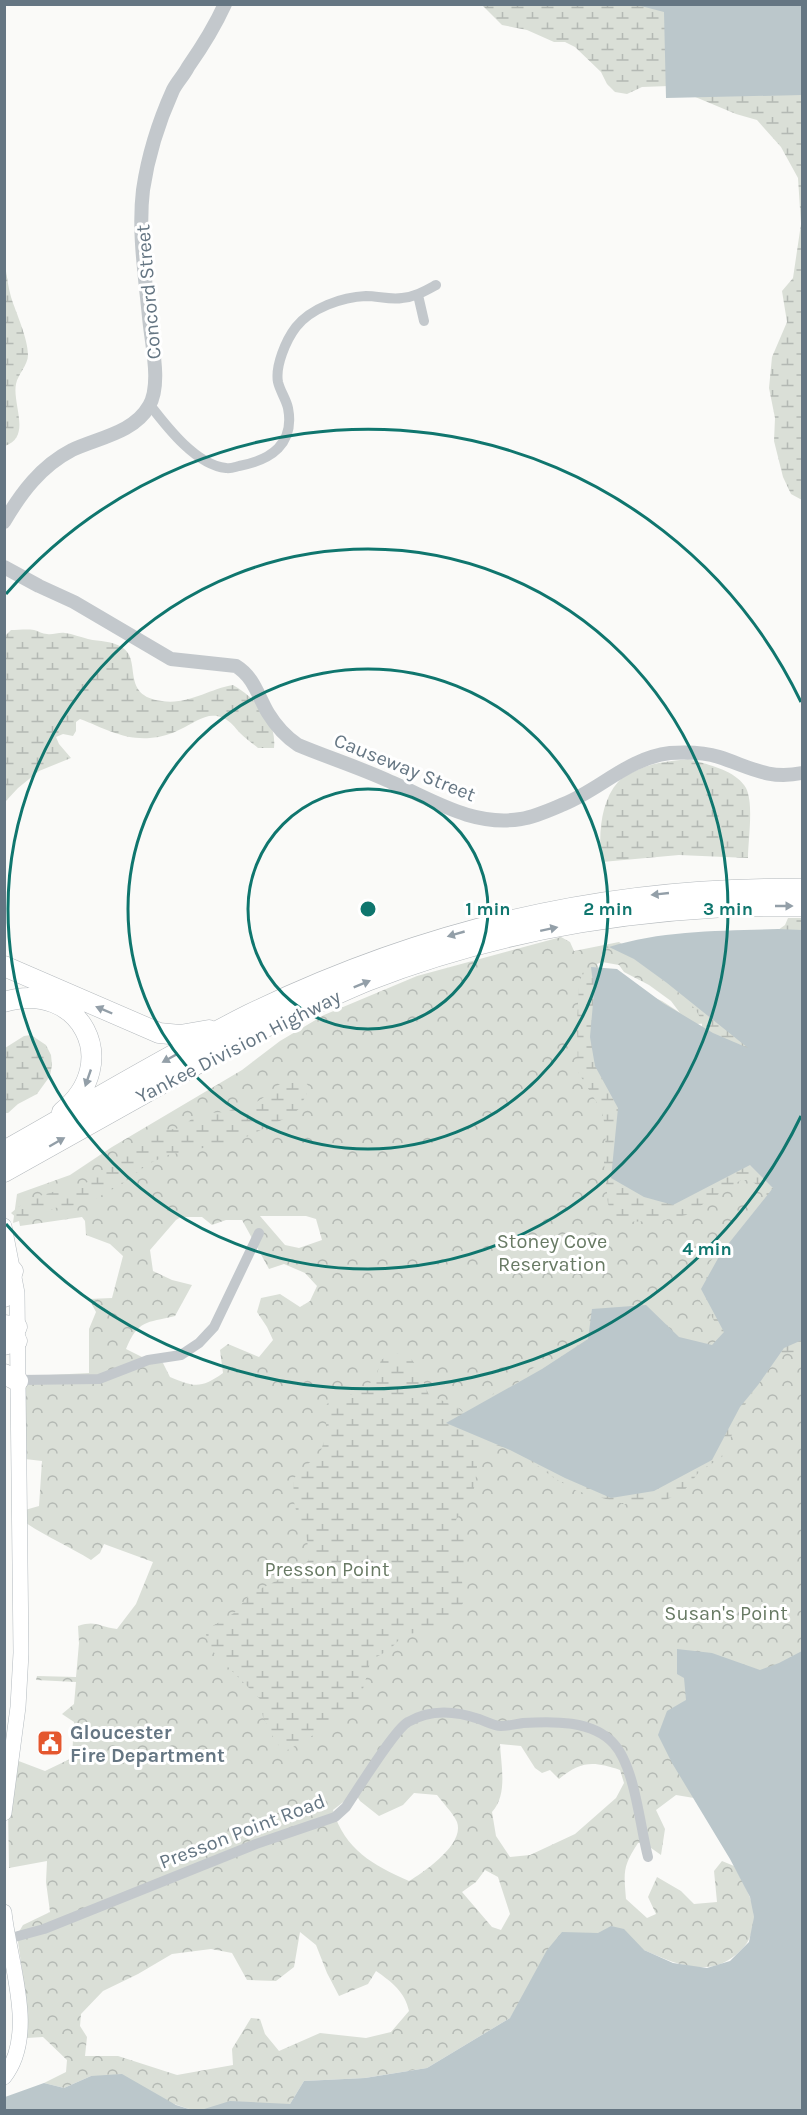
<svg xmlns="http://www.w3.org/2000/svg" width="807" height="2115" font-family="Karla,sans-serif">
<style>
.forest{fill:url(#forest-crowns);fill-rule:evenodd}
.wetland{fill:url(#wetland-marsh)}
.water{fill:#bbc7cb}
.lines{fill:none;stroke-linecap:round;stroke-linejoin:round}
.secondary-casing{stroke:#b3babf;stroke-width:16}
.motorway-casing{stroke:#b4b9bd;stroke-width:21}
.minor{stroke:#c3c8cc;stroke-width:10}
.tertiary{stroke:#c3c8cc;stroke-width:14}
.secondary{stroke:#fff;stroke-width:15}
.motorway{stroke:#fff;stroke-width:20}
.oneway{fill:#939fa8}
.ring{fill:none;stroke:#0f766e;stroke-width:3}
.labels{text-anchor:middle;stroke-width:6;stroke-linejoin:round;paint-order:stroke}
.street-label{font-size:20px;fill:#657683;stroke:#fff}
.park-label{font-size:20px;fill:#687a64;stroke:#fff}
.poi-label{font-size:20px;font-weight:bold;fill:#657683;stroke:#fff;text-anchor:start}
.centre{fill:#0f766e;stroke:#fff;stroke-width:3}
.ring-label{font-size:18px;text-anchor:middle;font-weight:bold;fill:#0f766e;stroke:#fff;stroke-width:6;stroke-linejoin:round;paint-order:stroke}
</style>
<defs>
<pattern id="forest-crowns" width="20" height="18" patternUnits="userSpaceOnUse" patternTransform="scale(1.5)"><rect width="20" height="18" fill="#dadfd7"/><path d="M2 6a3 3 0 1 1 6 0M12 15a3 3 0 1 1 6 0" fill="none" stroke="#b4b9b4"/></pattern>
<pattern id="wetland-marsh" width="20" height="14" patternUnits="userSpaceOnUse" patternTransform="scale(1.5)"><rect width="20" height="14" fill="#dadfd7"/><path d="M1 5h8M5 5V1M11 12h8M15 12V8" fill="none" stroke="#b4b9b4"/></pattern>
</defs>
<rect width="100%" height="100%" fill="#fafaf8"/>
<path class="forest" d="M561,937L570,942L574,951L619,942L650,963L736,1032L710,1023L697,1024L683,1017L671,1001L649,985L624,972L619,965L602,962L597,964L600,973L762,1143L802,1327V1657L694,1798L676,1795L656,1810L665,1829L661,1855L644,1843H638C622,1867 624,1873 626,1899L647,1918L656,1914L648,1897L657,1877L681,1891L694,1904L717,1902L714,1871L722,1861L734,1866C742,1881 754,1899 754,1917C754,1929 750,1942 741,1950C712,1980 677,1965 644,1950L510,2018L427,2068L365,2078L304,2081L290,2104L192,2110L91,2076L64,2088L44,2083L66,2072L67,2060L43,2037L27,2038L25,1991L17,1935L23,1925L50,1912L46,1882L47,1861L9,1868L8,1808L16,1760L45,1771L72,1758L74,1722L62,1714L74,1704L76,1682L36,1680L37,1676L76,1677L79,1643L78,1626C97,1620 98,1627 117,1629L136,1604L153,1562L104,1544L100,1553L91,1560C70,1547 47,1537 26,1523L25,1510L39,1506L42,1461L25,1459L24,1386L30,1376L89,1373V1329L96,1312L89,1299L112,1298L123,1256L110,1244L86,1235L85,1221L82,1217L20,1226L19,1221L13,1223L17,1194L70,1175L112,1147L242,1070L280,1041L324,1015L417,976ZM260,1216H306L316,1219L322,1240L299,1248L285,1245ZM181,1217H202L212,1225L226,1220H242L269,1269L284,1264L305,1273L317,1286L310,1301L300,1307L280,1294L261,1298L257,1312L267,1327L273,1340L259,1357L228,1344L220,1350L223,1373C201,1389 194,1387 170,1377L163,1363L148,1360L126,1349C138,1320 146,1323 175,1316L192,1285L172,1280L153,1271L150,1250L176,1220ZM500,1744L521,1746L535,1768L542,1773L550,1770L559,1779C581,1761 593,1761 620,1770L624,1783L616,1798L575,1834L530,1855L510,1857L496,1836L492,1812C508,1794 501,1766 500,1744ZM355,1793L360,1801L379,1816L403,1805L414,1793L437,1795C443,1803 453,1813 457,1822C465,1844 424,1872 409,1881C373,1865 345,1850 333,1810ZM485,1870L498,1877L510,1914L501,1930L492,1927L462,1892L476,1882ZM300,1932L316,1945L327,1973L339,1996L368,1984L376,1971C392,1982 405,1992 409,2011L391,2032L366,2038L320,2033L279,2051L265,2034L260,2019L251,2018L232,2049L233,2065L177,2075L118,2056H85L87,2037L80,2026L81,2014L103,1991L138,1974L172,1954L211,1949L232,1953L247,1980L276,1981L294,1967Z"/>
<path class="wetland" d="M482,5H802V500L791,494L783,477L774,441L775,418L769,388L772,357L787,322L782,291L793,278L801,224L798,178L781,147L757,120L736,114L669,86L642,87L627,94L615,92L607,84L601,72L575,47L565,42H554L527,30L502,25Z
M5,265C7,276 8,287 11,297C16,313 28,338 28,355C28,365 18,374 16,384C12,404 32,437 5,446Z
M11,630C18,630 27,629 34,630C39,631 42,634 47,634C53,635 59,632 65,633C73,634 80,637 88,639C100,642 112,640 123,648C142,661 120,696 162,701C188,705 209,689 233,685C255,698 277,720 274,748H258C252,743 246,739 240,733C235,728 231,721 223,718C207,711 195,723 181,729C171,734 162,737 150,738C123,740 104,728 80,719L76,722V731L73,736L63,734L56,737L59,744L71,758L39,771L18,788L5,802L4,637Z
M688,759C706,764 736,770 746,788C754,803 748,841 748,858L679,855L602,862C598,838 600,802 618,782C623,776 635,771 642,768C656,762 674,761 688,759Z
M788,918H802V1348L798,1352L786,1353L766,1363L762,1378L746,1403L722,1457L699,1472L683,1492L661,1502L624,1504L577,1491L554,1478L515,1450L487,1443C473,1458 479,1477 472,1495C469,1503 461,1512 456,1520L457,1529L464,1540L467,1561L462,1581L464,1601L455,1618L438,1631L405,1634L389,1650L371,1660C366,1676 364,1693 354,1708C352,1713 295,1746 288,1750L279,1746L272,1735L263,1717L260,1699L215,1654L209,1645L205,1631L234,1613L250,1594L292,1573L308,1561L310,1556L304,1526L296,1510L293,1498L294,1479L299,1470L315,1459L320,1453L327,1433L325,1407L330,1400L335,1395H350L367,1387L377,1374L381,1360C413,1339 419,1373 429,1395L457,1407L472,1420L478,1407L494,1393L503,1387L515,1385L533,1368L570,1351L577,1346L582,1338L584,1328L596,1312L634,1310L638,1305C643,1306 649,1307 653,1309C663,1315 667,1328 675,1335C685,1345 703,1349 716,1344C721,1326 711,1314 700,1301C702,1291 703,1275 708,1265C724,1238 768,1227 764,1190L750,1180H741L686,1215L662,1221L617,1222L608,1204L604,1162L606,1132L602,1111L578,1072L577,1023L579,985L584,968L662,1001L702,1027C704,998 627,958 604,946L767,938L785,925Z
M31,1035L46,1045L51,1055L52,1065L50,1076L37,1094L18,1104L8,1113H5V1048L24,1036Z
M298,1078L308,1085V1091L299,1109L290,1116L238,1141L168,1155L148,1164L122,1184L93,1200L78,1205L54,1208L39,1219L19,1220L11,1213L22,1204L39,1196L88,1182L137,1143L160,1131L181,1128L194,1117L205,1113L227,1112L245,1103H255L269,1094L275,1087L289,1079Z"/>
<path class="water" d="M637,5H802V95L666,98L664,12Z
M778,929L802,930V1340L784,1348L758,1385L740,1407L712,1460L654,1491L611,1498L565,1478L510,1450L446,1423L542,1369L588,1339L592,1309L646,1305L679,1337L712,1345L724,1332L701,1289L721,1253L773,1188L750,1165L673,1205L644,1197L611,1178L618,1108L595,1066L590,1037L594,992L591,967L617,969L663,1003L713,1033L748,1048L667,983L634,959L609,947C663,930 721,931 778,929Z
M677,1649L712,1653L760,1670L779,1663L802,1651V2110H201L230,2101L290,2104L304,2081L365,2078L427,2068L510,2018L547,1950L562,1932L598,1933L611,1926L624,1929L644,1950L673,1963L707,1968L730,1961L749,1942L754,1917L750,1897L730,1859L672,1763L658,1735L667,1711L686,1700L684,1678L677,1674Z
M122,2074L176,2105L192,2110H5V2097L44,2083L64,2088L91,2076Z"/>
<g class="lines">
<g class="secondary-casing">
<path id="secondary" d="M4,1226L17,1293L21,1653L18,1707L4,1813
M4,1912C9,1962 38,2034 4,2077"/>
</g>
<g class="motorway-casing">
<path id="motorway" d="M4,966L159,1033L180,1035L209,1030
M4,1002C80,979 124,1063 62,1112
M4,1151C86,1105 166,1056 250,1014C425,929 607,886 802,889
M4,1172L247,1036C287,1017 326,998 367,981C504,927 655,904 802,906
M4,1297L13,1271
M4,1325L17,1327
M4,1345L17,1341
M4,1374L18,1381"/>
</g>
<path class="minor" d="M418,295L424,321
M150,405C167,427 196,465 226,468C230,469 235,467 239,466C271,460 295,444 288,408C286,399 280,391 278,382C275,366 286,340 296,327C311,308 342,297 366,296C378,296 390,300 402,298C415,297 425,291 436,285
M18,1380L99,1379L148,1360L181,1355L199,1343L214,1327L259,1233
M7,1939L44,1929L256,1844L335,1817L346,1807C356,1792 395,1729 408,1722C430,1709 456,1711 479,1719C485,1721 494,1726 501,1726C508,1726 516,1724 523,1723C552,1721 593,1720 614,1744C635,1767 640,1827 648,1857"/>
<path class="tertiary" d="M4,522C21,493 41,466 72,450C97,438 134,433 149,406C162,384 151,342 149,317C145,275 138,231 143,190C148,156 159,121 173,90C177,82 184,75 188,67C202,47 215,26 225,4
M4,567L39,586L74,602L171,659L236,666C254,677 258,696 268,713C276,726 286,737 298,745C329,758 361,768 391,782C433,800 473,827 521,819C535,817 550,810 564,804C601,789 628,758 670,753C686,752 703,752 719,757C750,767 768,780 802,773"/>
<use href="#secondary" class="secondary"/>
<use href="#motorway" class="motorway"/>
</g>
<defs><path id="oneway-solid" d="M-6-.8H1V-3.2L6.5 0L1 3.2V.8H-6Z" transform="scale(1.5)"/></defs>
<g class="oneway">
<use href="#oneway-solid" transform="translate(660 894) rotate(174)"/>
<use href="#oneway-solid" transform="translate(784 906)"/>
<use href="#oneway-solid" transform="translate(549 929) rotate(-12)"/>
<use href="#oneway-solid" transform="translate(456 934) rotate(164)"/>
<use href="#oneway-solid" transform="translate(362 984) rotate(-22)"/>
<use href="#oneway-solid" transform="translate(104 1010) rotate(-157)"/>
<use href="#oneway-solid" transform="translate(170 1058) rotate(151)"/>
<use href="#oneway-solid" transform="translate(88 1078) rotate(109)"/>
<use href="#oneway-solid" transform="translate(57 1142) rotate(-30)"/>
</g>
<g class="ring">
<circle cx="368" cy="909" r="120"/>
<circle cx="368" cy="909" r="240"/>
<circle cx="368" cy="909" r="360"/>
<path d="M801 1116A480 480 0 0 1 6 1224M6 594A480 480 0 0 1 801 702"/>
</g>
<defs>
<g id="civic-square" transform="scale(1.35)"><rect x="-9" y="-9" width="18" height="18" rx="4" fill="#e4572e" stroke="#fff"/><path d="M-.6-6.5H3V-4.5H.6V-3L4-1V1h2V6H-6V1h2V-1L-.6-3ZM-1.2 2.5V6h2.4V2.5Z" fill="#fff"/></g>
</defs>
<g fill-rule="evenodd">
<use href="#civic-square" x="50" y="1743"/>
</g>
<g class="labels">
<g class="street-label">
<text transform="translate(148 292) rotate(-95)" y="7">Concord Street</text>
<text transform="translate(405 767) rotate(22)" y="7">Causeway Street</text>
<text transform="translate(238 1046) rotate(-27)" y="7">Yankee Division Highway</text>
<text transform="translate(242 1831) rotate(-21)" y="7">Presson Point Road</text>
</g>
<g class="park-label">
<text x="552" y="1248">Stoney Cove<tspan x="552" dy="23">Reservation</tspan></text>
<text x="327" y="1576">Presson Point</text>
<text x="726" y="1620">Susan's Point</text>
</g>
<g class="poi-label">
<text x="70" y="1739">Gloucester<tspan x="70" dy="23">Fire Department</tspan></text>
</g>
</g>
<circle cx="368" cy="909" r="9" class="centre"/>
<g class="ring-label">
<text x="488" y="915">1 min</text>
<text x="608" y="915">2 min</text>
<text x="728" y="915">3 min</text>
<text x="707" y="1255">4 min</text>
</g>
<rect width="807" height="2115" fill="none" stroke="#657683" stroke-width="12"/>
</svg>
